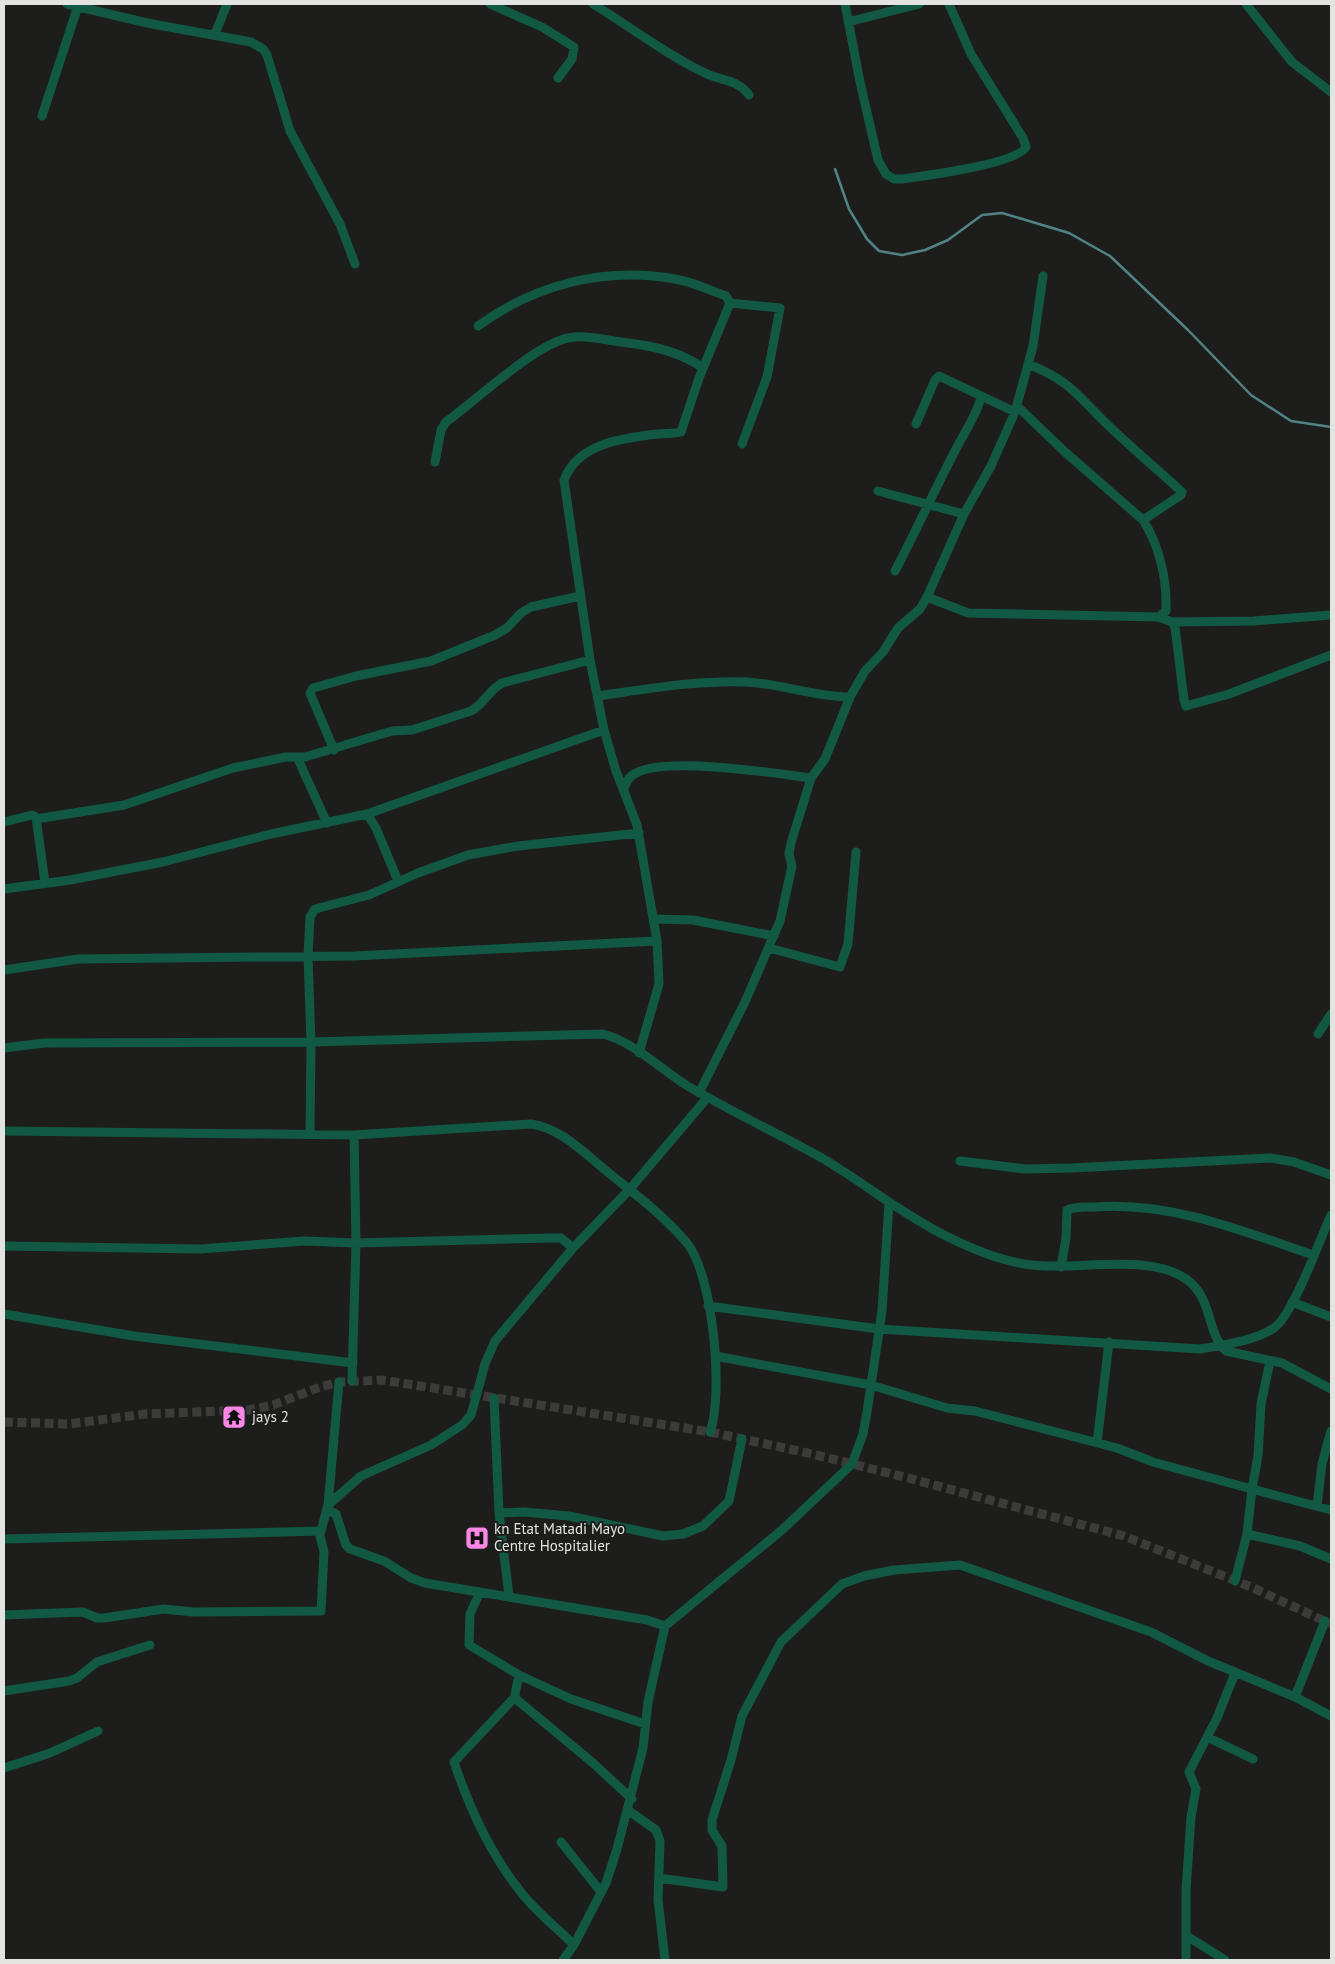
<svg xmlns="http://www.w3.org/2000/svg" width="1335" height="1964" font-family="'PT Sans',sans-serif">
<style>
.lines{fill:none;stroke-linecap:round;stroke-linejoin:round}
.stream{stroke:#518385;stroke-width:2.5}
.street-tunnel{stroke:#3b3c3a;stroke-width:9;stroke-dasharray:9 4.5;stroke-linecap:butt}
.street{stroke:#125944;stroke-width:9}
.labels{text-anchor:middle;stroke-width:4;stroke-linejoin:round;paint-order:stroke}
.poi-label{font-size:15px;fill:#e3e4e2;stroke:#1d1e1c;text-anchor:start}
</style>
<rect width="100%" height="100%" fill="#1d1e1c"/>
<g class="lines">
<path class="stream" d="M835,169L849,209L867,239L879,251L902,255L925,250L948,240L982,215L1002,213L1069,233L1110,256L1188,330L1251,395L1291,421L1331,427"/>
<path class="street-tunnel" d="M4,1422L69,1424L145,1414L249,1410L273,1405L320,1387L339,1382L382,1380L414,1385L710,1432L808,1453L908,1478L1124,1536L1251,1587L1331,1624"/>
<path class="street" d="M67,4L147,23L251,42L263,49L267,55L290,131L340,224L355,264
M490,4L542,27L574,47L572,59L558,78
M593,4C631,27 665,54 705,73C720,81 738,79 749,95
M845,4L860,82L878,160L886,174L894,179H902C924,176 1017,164 1026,147L1023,138L971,54L949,4
M1246,4L1292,62L1331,92
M848,22L919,4
M215,34L227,4
M42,116L78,6
M730,303L780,308L767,377L742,444
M478,326C534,285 605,266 675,279C693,282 709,290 726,296L730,303
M1028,364C1073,382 1077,396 1110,427C1133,449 1158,470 1182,492L1181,495L1143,520
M1017,406L1065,452L1143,520C1160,547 1167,580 1166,611L1159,617
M916,424L935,380L939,376L1015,412
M435,462L441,430L446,422C475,401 536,344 568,338C587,334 609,341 628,343C655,346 680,352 703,368
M878,491L964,514
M895,571C916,531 935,489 956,449C965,431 976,417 981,397
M927,597L968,613L1159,617L1172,622L1175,627L1184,700L1186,706L1229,694L1331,655
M1172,622L1254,621L1331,615
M597,696C647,689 697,680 747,682C782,684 815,697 850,697
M334,750L310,693L313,688L356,676L431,661L495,635L507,628L521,613L531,607L580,596
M297,757L327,823
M624,789C626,781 630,775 638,772C670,757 774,773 811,778
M367,814L376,828L398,881
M36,819L124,805L233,768L286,757H305L392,731L412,730L471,711C484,704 489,690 502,683L590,660
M4,822L32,815L36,817L45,883
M4,889L70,880L163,862L271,834L367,814L604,730
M654,919L693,920L774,936
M769,948L840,967L848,944L856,852
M4,970L78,959L354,956L657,941
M1318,1034L1331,1014
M4,1048L44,1043L311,1042L603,1034C634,1042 659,1068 686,1085C730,1111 777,1133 822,1158C864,1183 902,1214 946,1236C972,1249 1003,1262 1032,1265C1078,1271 1153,1251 1190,1282C1213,1302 1207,1334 1226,1351L1282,1363L1331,1389
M639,1053L659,984L657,941L637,825L616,771L604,730L590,660L564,480C578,443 623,438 658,434C666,433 674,434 681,432L699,378L730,303
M699,1093L745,1002L780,921L792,866L789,854L791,843L811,778L825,759L850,697L865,671L883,652L898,628L920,609L927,597L964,514L991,466L1015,412L1033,346L1043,276
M4,1131L354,1135L531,1124C560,1128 582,1151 604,1169C632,1192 664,1215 687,1243C713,1275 724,1393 710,1432
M310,1134L311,1042L308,956L310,917L315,909L369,895L418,873L468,855L518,846L639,833
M960,1161L1025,1169L1071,1168L1270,1158L1294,1162L1331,1175
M4,1246L200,1249L304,1241L356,1243L550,1238H561L573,1248
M1061,1267L1066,1238L1067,1210C1075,1206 1085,1207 1094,1207C1169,1201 1243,1231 1313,1255
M1292,1302L1331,1317
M708,1306L879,1329L1200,1349C1223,1345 1255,1341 1274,1328C1293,1315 1320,1239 1331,1215
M4,1314L134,1336L353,1363
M715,1356L871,1385L947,1408L975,1411L1117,1448L1153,1462L1252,1489L1247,1534L1235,1581
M1270,1361L1261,1404L1258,1456L1252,1489L1331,1510
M352,1381L356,1243L354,1135
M494,1398L499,1513L509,1596
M1097,1443L1109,1342
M328,1505L361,1476L431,1445L462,1425L471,1415L485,1364L495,1341L573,1248L629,1190L707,1098
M1317,1506L1322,1464L1331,1431
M328,1510L336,1514L346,1545L350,1549L384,1561L411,1578L425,1583L647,1620L665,1626
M499,1513L524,1512L569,1516L663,1536L683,1534L703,1526L729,1501L742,1439
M1247,1534L1300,1546L1331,1559
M4,1539L321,1531L328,1505L339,1382
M480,1592L470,1614L469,1645L519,1675L515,1694L516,1699L593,1763L632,1799
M4,1615L83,1612L97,1618H104L164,1609L193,1612L321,1611L324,1552L319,1532
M519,1675L571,1699L645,1724
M4,1691L69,1681L77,1678L97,1662L150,1645
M515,1697L454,1762C469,1807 490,1853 520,1891C535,1911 556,1927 574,1945
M1295,1697L1325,1621
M1207,1737L1253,1759
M4,1768L50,1753L98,1731
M629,1811L656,1830L660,1841L658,1900L665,1960
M561,1842L601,1892
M659,1878L723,1887L722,1846L712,1830V1820L731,1760L742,1716L781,1642L842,1584L864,1576L894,1570L960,1565L1151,1632L1208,1661L1295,1697L1331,1716
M1187,1936L1225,1960
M563,1960L574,1945L606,1883L617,1849L643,1748L648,1702L665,1626L782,1530L852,1464L863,1434L867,1412L882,1311L889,1203
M1186,1960V1890L1191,1817L1196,1789L1189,1772L1217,1718L1235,1673"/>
</g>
<defs>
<g id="temple-square" transform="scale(1.25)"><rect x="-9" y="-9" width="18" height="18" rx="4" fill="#fa87e6" stroke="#1d1e1c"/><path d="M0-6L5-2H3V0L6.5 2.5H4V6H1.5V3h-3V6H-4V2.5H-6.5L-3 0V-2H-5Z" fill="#111"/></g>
<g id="hospital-square" transform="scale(1.25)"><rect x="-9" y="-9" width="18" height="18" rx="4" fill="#fa87e6" stroke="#1d1e1c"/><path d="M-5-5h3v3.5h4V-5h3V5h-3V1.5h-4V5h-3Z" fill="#111"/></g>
</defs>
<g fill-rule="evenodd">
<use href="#temple-square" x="234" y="1417"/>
<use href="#hospital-square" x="477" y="1538"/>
</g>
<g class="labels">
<g class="poi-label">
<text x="252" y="1422">jays 2</text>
<text x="494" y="1534">kn Etat Matadi Mayo<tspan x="494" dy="17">Centre Hospitalier</tspan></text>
</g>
</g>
<rect width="1335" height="1964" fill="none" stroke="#e3e4e2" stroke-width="10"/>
</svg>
